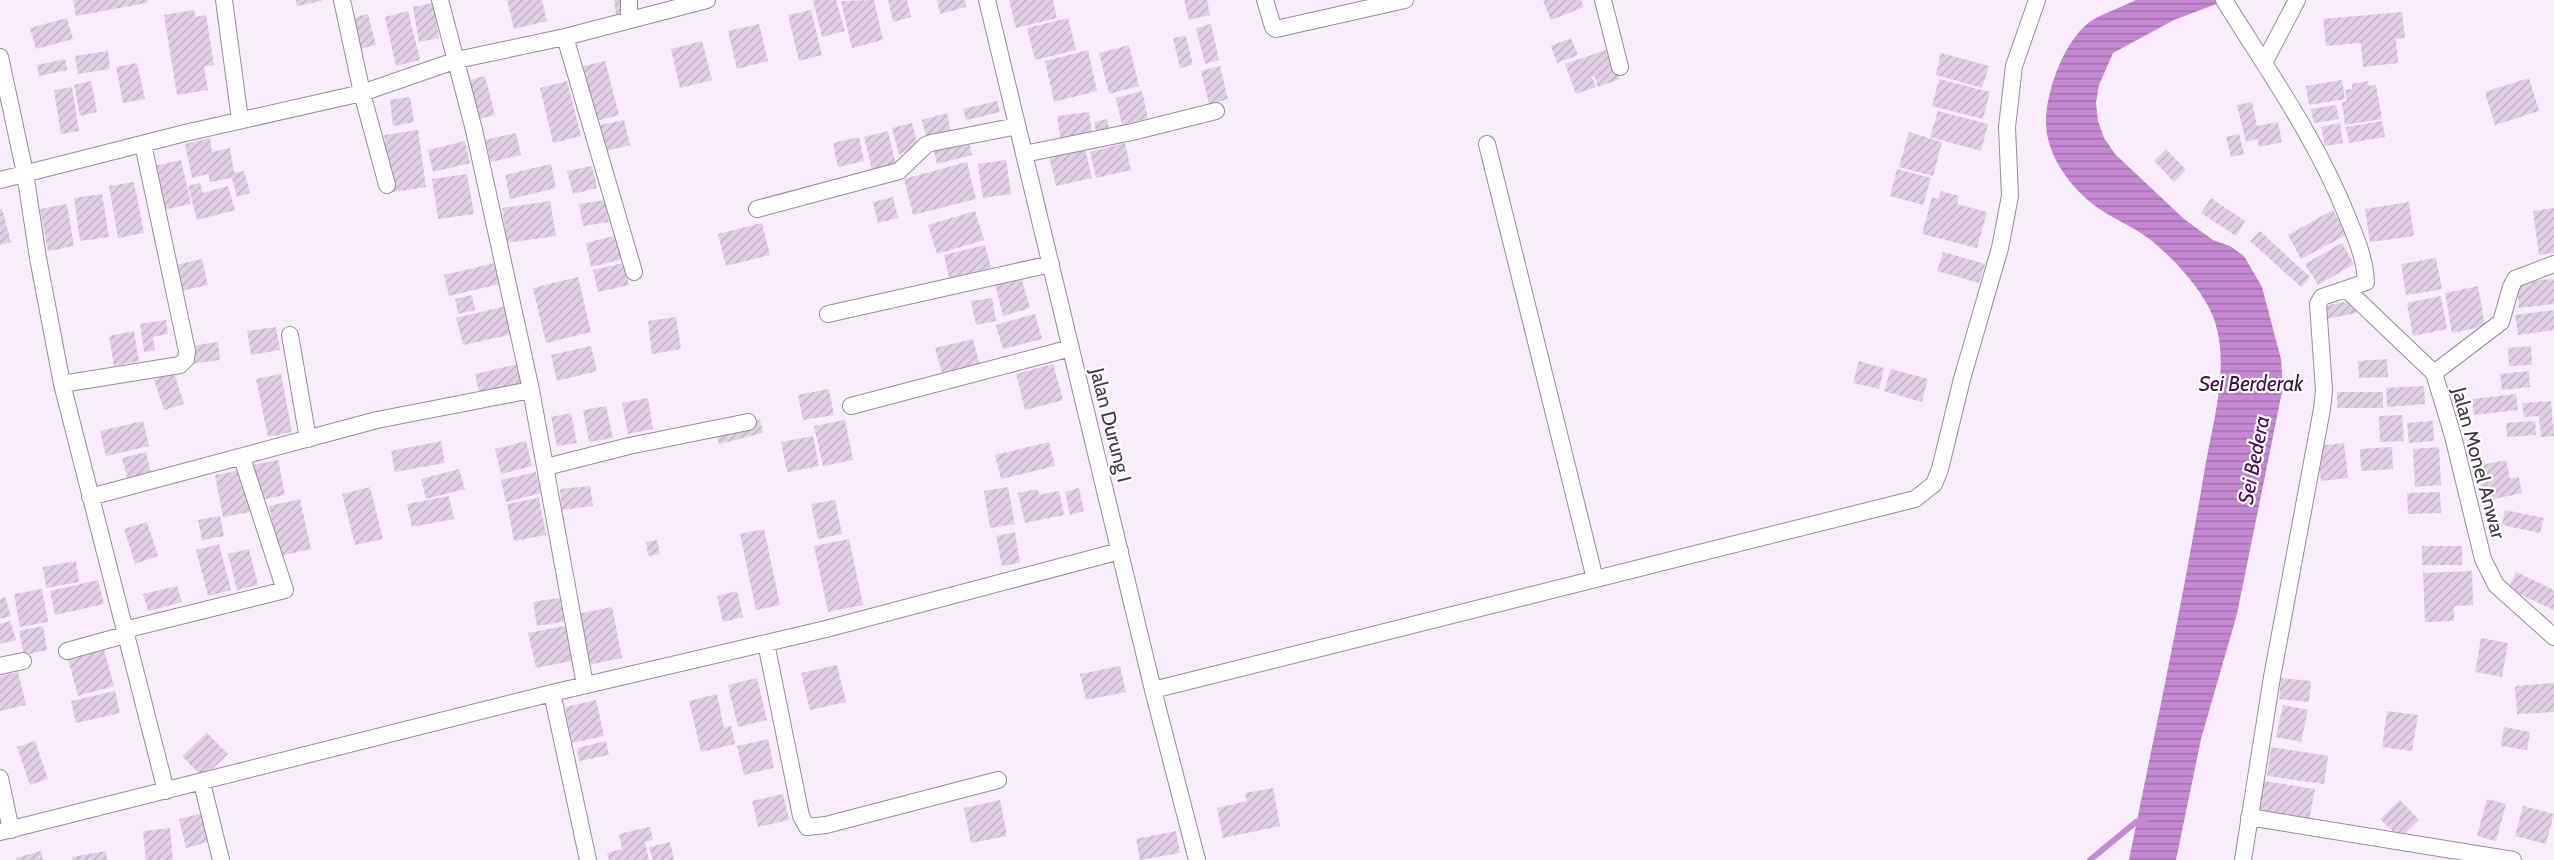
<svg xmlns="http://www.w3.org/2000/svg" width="2554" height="860" font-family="Cabin,sans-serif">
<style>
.water{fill:url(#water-rules)}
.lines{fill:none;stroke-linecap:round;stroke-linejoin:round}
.stream{stroke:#c589d3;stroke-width:6}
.building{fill:url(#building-hatch)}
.street-casing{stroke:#9c89a1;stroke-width:18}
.street{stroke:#fff;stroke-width:16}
.labels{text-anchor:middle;stroke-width:4.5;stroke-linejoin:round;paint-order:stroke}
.street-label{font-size:20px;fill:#403742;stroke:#fff}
.water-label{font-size:21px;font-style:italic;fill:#440c50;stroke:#fff}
</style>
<defs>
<pattern id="water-rules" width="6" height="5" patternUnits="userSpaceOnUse" patternTransform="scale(1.5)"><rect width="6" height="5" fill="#c589d3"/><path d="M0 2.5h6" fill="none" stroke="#a171ad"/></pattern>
<pattern id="building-hatch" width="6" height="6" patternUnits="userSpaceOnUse" patternTransform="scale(1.5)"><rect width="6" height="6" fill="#e3cee7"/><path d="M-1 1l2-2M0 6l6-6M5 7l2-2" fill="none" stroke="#c4b2c7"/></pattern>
</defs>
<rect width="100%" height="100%" fill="#f9ecfc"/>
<path class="water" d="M2136,0H2227L2174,20L2113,53L2099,85L2096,103L2098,121L2104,138L2115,154L2184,219L2213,240L2230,246L2244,256L2262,287L2281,359L2283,387L2237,614L2201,739L2176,860H2129C2155,731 2183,602 2204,473C2212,425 2230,369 2215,322C2206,293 2172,256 2148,238C2132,226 2114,219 2098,208C2070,188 2044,153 2046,117C2048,87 2065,39 2091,21C2104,13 2122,7 2136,0Z"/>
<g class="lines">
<path class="stream" d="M2090,860L2136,822L2145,819"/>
</g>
<path class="building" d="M73,0H147V3L76,16Z
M296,0H322V1L297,6Z
M507,0H542L547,21L514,29Z
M614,0H626L628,12L616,15Z
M813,0H836L845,31L822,37Z
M874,0L883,40L852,48L841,1Z
M888,0H907L911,17L893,22Z
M937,0H965L966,7L940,14Z
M1009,0H1053L1057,18L1016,28Z
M1184,0H1207L1210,15L1189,20Z
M1543,0H1581L1584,7L1551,20Z
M433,3L439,38L419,42L413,7Z
M194,10L195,17L206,15L214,65L204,66L208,90L177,95L164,15Z
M811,10L822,55L799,61L788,15Z
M408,11L420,60L396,66L385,17Z
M2402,12L2405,38L2396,39L2398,63L2363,67L2361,43L2326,46L2323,19Z
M368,14L376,45L355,50L348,19Z
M67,18L73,39L36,49L30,28Z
M1068,18L1076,50L1035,60L1027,28Z
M759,24L768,61L737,69L728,31Z
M1211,24L1219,60L1205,64L1196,28Z
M1186,36L1193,65L1180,68L1173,38Z
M1571,38L1578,55L1557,63L1551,46Z
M702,41L712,80L680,88L671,49Z
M1129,45L1139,86L1109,94L1099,53Z
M1609,49L1620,79L1598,87L1595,77H1592L1596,87L1576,94L1565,64Z
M1088,50L1097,91L1054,102L1045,61Z
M108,51L110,69L78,74L75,56Z
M1941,53L1989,66L1982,88L1936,75Z
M65,59L67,70L39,76L37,65Z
M605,61L619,115L592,122L579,67Z
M137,63L145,99L123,103L116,67Z
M1220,66L1228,99L1209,104L1201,71Z
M485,76L495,115L479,119L469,80Z
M2529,78L2539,111L2495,125L2485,92Z
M1939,79L1990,92L1983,119L1932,106Z
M2342,80L2345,99L2309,105L2306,86Z
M91,81L97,112L80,116L74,85Z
M567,81L581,136L553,143L540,88Z
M2368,81L2369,86L2376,85L2382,119L2345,125L2342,102L2347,101L2345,90L2352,89V84Z
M72,87L79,131L61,134L54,90Z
M1142,91L1148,118L1122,125L1116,98Z
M410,97L414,122L393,126L390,100Z
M997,101L1000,112L966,120L963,109Z
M2252,102L2257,126L2278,122L2282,142L2259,147L2257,139L2246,142L2237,105Z
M2336,105L2339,119L2314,123L2311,109Z
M1938,111L1988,124L1981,151L1930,137Z
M1089,112L1093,136L1061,141L1057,116Z
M947,113L951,133L927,140L922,120Z
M1107,119L1110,132L1097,135L1094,122Z
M624,120L630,145L602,152L596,126Z
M2382,121L2385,137L2349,143L2346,127Z
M912,123L919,149L899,154L892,128Z
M2340,123L2343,143L2325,146L2321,127Z
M418,130L426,187L393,192L384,135Z
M888,131L896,165L872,170L864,137Z
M1909,132L1942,142L1933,176L1899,167Z
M516,133L521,155L491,162L485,140Z
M2239,134L2244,154L2231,157L2226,137Z
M859,137L864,161L838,167L833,143Z
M210,138L212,152L230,148L234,173L244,171L250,193L237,197L232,178L210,182L208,174L192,178L185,144Z
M968,138L972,155L937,164L933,147Z
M465,141L470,163L433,172L428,150Z
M1125,143L1131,170L1096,178L1090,152Z
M1085,149L1092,178L1056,186L1049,157Z
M2166,149L2186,170L2174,182L2154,161Z
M181,160L191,204L158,211L154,166Z
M1006,160L1011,194L983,198L978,164Z
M967,162L976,199L913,215L904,179Z
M551,164L556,188L510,199L505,175Z
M592,166L597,188L573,194L567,171Z
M1897,169L1931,178L1923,205L1890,196Z
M467,174L474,214L438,219L432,179Z
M134,182L144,233L118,238L109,186Z
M200,183L203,193L228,186L235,210L197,220L188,186Z
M1941,191L1959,196L1957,204L1987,212L1977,248L1922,234L1932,197L1938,199Z
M102,194L109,237L80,241L74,198Z
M893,197L898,218L878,223L873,202Z
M2211,198L2245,221L2236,236L2201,213Z
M606,200L609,222L583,226L579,204Z
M550,201L556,236L507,243L502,208Z
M2409,202L2414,236L2370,242L2365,209Z
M67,204L74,246L48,251L40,209Z
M2554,208V253L2539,255L2533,211Z
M0,209H2L11,242L0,245Z
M2333,210L2346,235L2301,259L2288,235Z
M975,211L984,240L937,254L928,225Z
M762,223L770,255L726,266L718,234Z
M2260,231L2310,277L2301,287L2250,241Z
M617,235L623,259L591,267L586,243Z
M2342,243L2354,264L2318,285L2305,264Z
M985,245L991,268L949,278L944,255Z
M1943,252L1985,264L1979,283L1937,271Z
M2436,258L2442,289L2406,295L2401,264Z
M202,259L208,285L177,292L171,266Z
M499,262L504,283L449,296L444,275Z
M623,263L629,285L598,292L593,270Z
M578,277L591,332L546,343L533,288Z
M1021,277L1030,308L1003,316L995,284Z
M2554,279V304L2519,308L2517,282Z
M2478,286L2485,326L2452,333L2445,293Z
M472,295L475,310L458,314L455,299Z
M2441,296L2447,329L2413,336L2407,303Z
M992,298L996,321L976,325L971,301Z
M2354,300L2357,313L2327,319L2324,306Z
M506,306L513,334L463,345L456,318Z
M2554,310V330L2518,335L2515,315Z
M1035,314L1042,339L1003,349L996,325Z
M676,317L681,349L652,354L648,321Z
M166,320L168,334L153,337L155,350L144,352L140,324Z
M276,327L280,350L251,355L247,331Z
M134,331L139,361L114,366L109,336Z
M973,339L980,366L943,376L935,348Z
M218,342L220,360L192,364L190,346Z
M591,346L597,371L557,381L551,355Z
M2531,346L2532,365L2509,366L2508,348Z
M2387,359L2388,377L2359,378L2358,361Z
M1859,361L1884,368L1879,389L1853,383Z
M518,364L522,386L480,396L475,374Z
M1053,364L1063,400L1025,410L1016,374Z
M1891,369L1928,379L1922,402L1884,391Z
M2529,371L2530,387L2502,390L2500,374Z
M174,373L184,404L164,410L154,380Z
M281,374L292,432L268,437L256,379Z
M2424,386L2425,404L2387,407L2386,388Z
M829,389L834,415L803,420L798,395Z
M2337,392H2383V408H2337Z
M2516,394L2518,410L2474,415L2472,399Z
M648,398L653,429L628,434L622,403Z
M2551,401L2554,436L2541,437L2539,416L2524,417L2522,403Z
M606,406L613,438L589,442L583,410Z
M571,413L577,443L557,446L551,417Z
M2402,415L2404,441L2380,442L2379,416Z
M760,420L763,433L719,444L716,431Z
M845,420L853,460L823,466L814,426Z
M143,421L149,446L106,456L100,431Z
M2433,421L2434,441L2409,443L2407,423Z
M2535,421L2536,435L2507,437L2506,423Z
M813,436L819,466L787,472L781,442Z
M441,441L445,463L395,472L391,451Z
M526,441L532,466L501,474L495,449Z
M1049,442L1055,466L1001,479L995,455Z
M2344,443L2348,478L2321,481L2317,446Z
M2392,447L2393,469L2361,471L2360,449Z
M2439,447L2441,485L2415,487L2413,449Z
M146,452L151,474L128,480L122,458Z
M278,460L285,495L260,500L253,465Z
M2506,460L2510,479L2519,477L2522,493L2485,501L2475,466Z
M459,469L465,489L426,499L421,479Z
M242,470L250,512L223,517L215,475Z
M536,472L541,493L506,502L501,480Z
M590,486L593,506L562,510L560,489Z
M370,487L383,539L355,545L342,494Z
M1008,487L1015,524L990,528L984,491Z
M1079,488L1084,511L1070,515L1065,492Z
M1038,489L1039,495L1059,491L1064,515L1025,523L1018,493Z
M2440,492L2441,513L2408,514L2407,493Z
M449,496L454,519L412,527L407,504Z
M539,498L546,535L514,541L507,504Z
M300,499L311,549L280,556L269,506Z
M835,500L842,534L818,539L811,504Z
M2505,510L2544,518L2540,533L2502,525Z
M220,516L224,536L202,540L198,520Z
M147,522L158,556L135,564L124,529Z
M764,529L780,605L756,610L740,534Z
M1015,532L1020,563L1002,566L996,536Z
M849,539L863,605L828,612L814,546Z
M657,540L660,554L648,556L646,542Z
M219,544L231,590L208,596L196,550Z
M2422,546H2462V565H2422Z
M249,549L258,585L237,590L228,554Z
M76,561L79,582L46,588L43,567Z
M2472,571L2473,605L2454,606V621L2425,622L2423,573Z
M2516,572L2554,590V610L2508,589Z
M98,580L104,604L55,615L50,591Z
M177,586L182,602L148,611L143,594Z
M42,589L48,622L20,627L14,594Z
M737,591L743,617L723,622L717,596Z
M5,597L11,616L0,619V599Z
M564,597L568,621L537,626L533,602Z
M612,607L622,658L588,665L578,614Z
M10,621L16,640L0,644V624Z
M569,625L576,660L536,668L528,633Z
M43,626L47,650L24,655L19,631Z
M2481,638L2508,643L2502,677L2475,672Z
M103,646L114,686L78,696L67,656Z
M837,665L846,702L810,710L801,673Z
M1120,666L1126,692L1086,700L1080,674Z
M18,672L26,705L0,711V676Z
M757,678L767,720L738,727L728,685Z
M2281,678L2311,681L2309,702L2279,699Z
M2554,683V712L2517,714L2515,686Z
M115,691L120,713L76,723L71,701Z
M717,694L724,728L731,726L735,744L701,752L689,701Z
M596,700L604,736L572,743L565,707Z
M2283,705L2308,710L2301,742L2276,737Z
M2387,711L2418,715L2412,751L2382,747Z
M2504,727L2530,732L2527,750L2501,746Z
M207,733L228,754L203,778L182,756Z
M768,739L774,768L744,775L737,746Z
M35,741L48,779L30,785L17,747Z
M606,741L609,755L579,761L577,748Z
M2271,747L2328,756L2324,784L2267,776Z
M2264,781L2315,789L2309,821L2258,812Z
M1273,788L1280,826L1223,838L1217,808L1247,801L1245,793Z
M783,794L789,820L758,827L752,801Z
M2487,799L2506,804L2496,841L2477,836Z
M1000,800L1007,836L971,843L964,808Z
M2400,800L2419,820L2400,838L2380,819Z
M2523,806L2554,814L2546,844L2515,836Z
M203,813L211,841L186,848L179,819Z
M650,827L653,840L645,842L649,860H609L607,853L622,849L619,834Z
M170,828L173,860H146L143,831Z
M1176,831L1180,853L1140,860L1136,839Z
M670,842L674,860H653L649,847Z
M41,851L43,860H16V858Z
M106,851L107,860H72V857Z"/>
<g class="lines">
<g class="street-casing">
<path id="street" d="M224,0L240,120
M342,0L362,93L387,185
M440,0L474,130L531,390L585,685
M629,0V20
M987,0L1153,690L1197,860
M1265,0L1273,27L1276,29L1405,0
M1603,0L1620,67
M2224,0C2268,71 2316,138 2347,216C2356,238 2365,258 2366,282L2346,289L2434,373L2453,436L2483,559L2496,585L2554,637
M565,37L634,272
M0,57L25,173L38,258L62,384L166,791
M2265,61L2297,0
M1487,144L1595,579
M1024,154L1132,132L1216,111
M0,180L185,133L362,93L457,60L565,37L707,0
M757,209L899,171L926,145L931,143L1017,126
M828,314L1051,264
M290,335L308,439
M2434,373L2501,322L2511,287L2515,279L2554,264
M62,384L180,365L186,359L187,351L143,144
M851,406L1071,348
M546,467L629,446L748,422
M90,497L377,420L531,390
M124,630L285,590L242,458
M766,643L801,816L807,827L826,825L998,780
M67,651L125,635
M0,666L23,661
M1153,690L1915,499L1934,484L1940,469L1962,379L2000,248L2010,196L2007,127L2014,66L2037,0
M552,693L588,860
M0,778L11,830
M202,783L221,860
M2249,817L2513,860
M0,832L552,693L826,629L1120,551
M2243,860L2272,677L2322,409L2324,390L2318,304L2322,297L2346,289"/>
</g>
<use href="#street" class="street"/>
</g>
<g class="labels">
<g class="street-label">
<text transform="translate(1111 425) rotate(76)" y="7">Jalan Durung I</text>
<text transform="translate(2479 463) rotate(75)" y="7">Jalan Monel Anwar</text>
</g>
<g class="water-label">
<text x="2251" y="391">Sei Berderak</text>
<text transform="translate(2254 460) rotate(-79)" y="7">Sei Bedera</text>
</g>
</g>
</svg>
